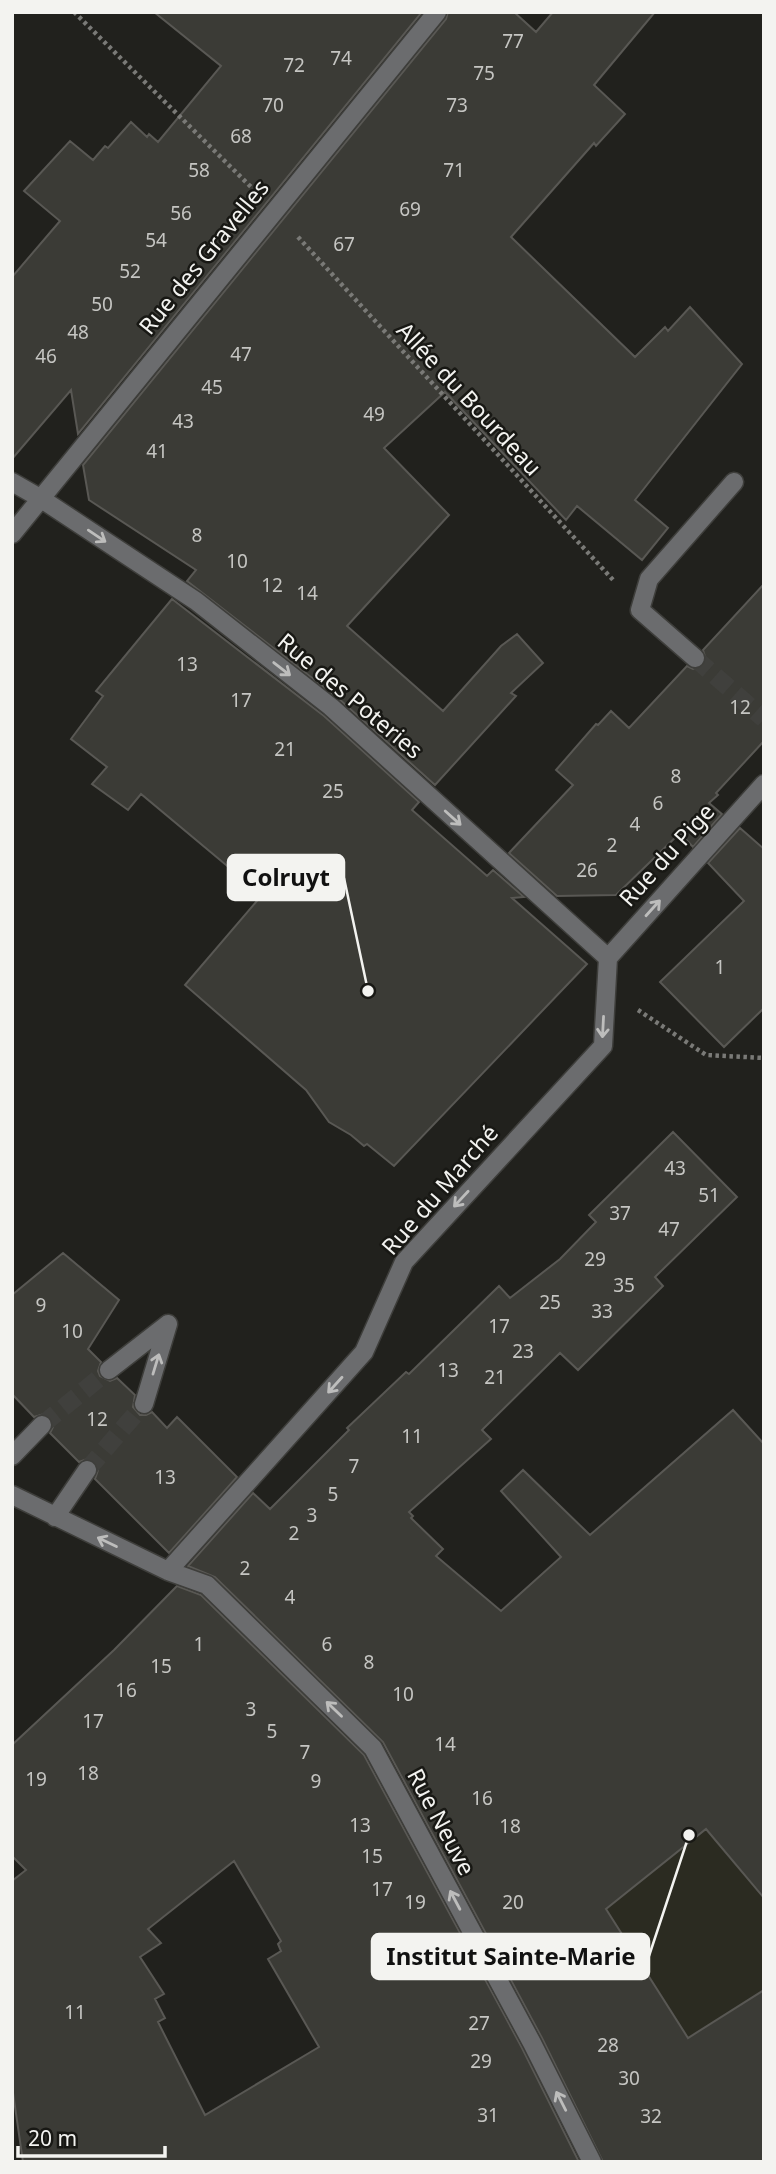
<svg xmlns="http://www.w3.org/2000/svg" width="776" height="2174" font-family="'Noto Sans',sans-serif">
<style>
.built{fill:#2b2b21}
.building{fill:#3b3b36;stroke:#595854;stroke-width:2;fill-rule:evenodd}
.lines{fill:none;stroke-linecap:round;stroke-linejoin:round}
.minor-tunnel{stroke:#40403d;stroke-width:18;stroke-dasharray:18 9;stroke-linecap:butt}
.minor-casing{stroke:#3e3e3b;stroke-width:21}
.path{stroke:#7a7a77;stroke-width:4.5;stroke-dasharray:3.5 3.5;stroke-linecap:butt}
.minor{stroke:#6b6c6e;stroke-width:18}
.oneway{stroke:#bdbdbc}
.labels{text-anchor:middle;stroke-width:5;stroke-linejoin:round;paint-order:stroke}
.number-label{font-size:19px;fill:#c5c5c2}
.street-label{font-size:23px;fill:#f3f3f0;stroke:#181814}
.leader{fill:none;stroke:#f3f3f0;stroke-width:2.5}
.callout-dot{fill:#f3f3f0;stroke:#181814;stroke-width:2.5}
.callout{fill:#f3f3f0;stroke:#f3f3f0;stroke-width:2.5}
.callout-label{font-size:24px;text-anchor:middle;font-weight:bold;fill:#111}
</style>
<rect width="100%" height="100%" fill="#21211d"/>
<path class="built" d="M764,1575V2056L714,2088L676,2019L614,1921L588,1923Z"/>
<path class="building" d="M154,12H422L78,434L71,390L12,459V277L60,221L24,191L70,141L93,160L105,146L108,148L131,122L147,137L149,134L158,142L221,66Z
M448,12H514L536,32L553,12H655L594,85L625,114L596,146L594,143L511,237L635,357L665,327L668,331L690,307L742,364L635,500L668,528L642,560L577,506L566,520L445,392L384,448L449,515L347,626L443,711L501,646L517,634L543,663L511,693L516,696L435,785L338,698L187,581L196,570L89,500L83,465L446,19Z
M764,584V741L716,793L718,795L709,803L722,814L693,847L680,833L616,895L557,896L509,853L573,785L556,770L596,724L598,725L611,711L629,728L687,666L693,669L703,666L706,660L703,650Z
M172,599L324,716L419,802L412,810L487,876L493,870L524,897L512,898L587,964L394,1166L367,1144L364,1146L351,1135L329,1122L306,1090L185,985L262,895L141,794L128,810L92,784L107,767L71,739L103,696L96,691Z
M740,828L764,849V1008L724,1047L660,982L744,901L708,863Z
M673,1132L737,1197L655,1277L663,1286L578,1370L560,1353L482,1430L491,1439L409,1512L413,1516L411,1518L443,1549L436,1556L501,1611L561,1557L501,1491L523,1470L590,1535L733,1410L764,1444V1898L706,1829L606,1909L688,2038L764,1990V2162H603L542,2038L383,1742L215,1577L188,1566L253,1493L270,1509L349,1430L347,1428L406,1372L409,1374L499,1286L510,1298L560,1259L596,1222L589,1215Z
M63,1253L119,1300L88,1349L101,1362L98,1371L100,1376L110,1381L117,1378L135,1395L133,1407L140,1415H146L152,1412L167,1428L177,1417L237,1477L169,1553L95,1479L98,1470L94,1461L87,1459L79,1462L50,1433L53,1427L50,1417L44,1414L34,1417L12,1394V1295Z
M177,1586L201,1595L364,1755L522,2048L579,2162H23L12,2086V1881L26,1870L12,1856V1745L114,1650ZM234,1861L281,1941L278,1944L281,1951L268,1959L319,2047L205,2115L158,2022L165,2018L155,1999L164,1994L140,1957L161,1943L148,1929Z"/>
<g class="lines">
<path class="minor-tunnel" d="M695,658L764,719
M42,1425L109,1370
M87,1470L144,1404"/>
<g class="minor-casing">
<path id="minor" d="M12,482L40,498L196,601L331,707L608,958
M12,534L437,12
M695,658L640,610L649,579L734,482
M608,958L764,784
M109,1370L168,1324
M144,1404L168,1324
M12,1456L42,1425
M12,1495L168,1571L207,1585L373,1748L532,2043L592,2162
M55,1517L87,1470
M168,1571L364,1352L404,1262L603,1046L608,958"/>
</g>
<path class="path" d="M74,12L251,187
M298,237L614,581
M638,1010L706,1055L764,1058"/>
<use href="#minor" class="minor"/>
</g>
<defs><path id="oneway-shaft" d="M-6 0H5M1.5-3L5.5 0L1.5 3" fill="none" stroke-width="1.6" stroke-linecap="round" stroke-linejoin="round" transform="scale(1.75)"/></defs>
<g class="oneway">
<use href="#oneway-shaft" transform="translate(97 536) rotate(34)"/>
<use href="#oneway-shaft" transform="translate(282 669) rotate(38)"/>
<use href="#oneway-shaft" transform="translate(453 818) rotate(42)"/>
<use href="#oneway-shaft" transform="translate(653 908) rotate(-48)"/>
<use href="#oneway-shaft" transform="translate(603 1027) rotate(93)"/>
<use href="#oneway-shaft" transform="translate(461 1199) rotate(133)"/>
<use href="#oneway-shaft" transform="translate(156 1364) rotate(-73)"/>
<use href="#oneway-shaft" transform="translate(335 1385) rotate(132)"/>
<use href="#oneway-shaft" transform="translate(107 1542) rotate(-154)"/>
<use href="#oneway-shaft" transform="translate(334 1709) rotate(-136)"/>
<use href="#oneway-shaft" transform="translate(455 1900) rotate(-118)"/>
<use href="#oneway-shaft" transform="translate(561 2101) rotate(-117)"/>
</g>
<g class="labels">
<g class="number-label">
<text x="513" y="48">77</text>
<text x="341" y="65">74</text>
<text x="294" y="72">72</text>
<text x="484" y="80">75</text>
<text x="273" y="112">70</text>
<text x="457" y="112">73</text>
<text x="241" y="143">68</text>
<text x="199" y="177">58</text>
<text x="454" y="177">71</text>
<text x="410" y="216">69</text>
<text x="181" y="220">56</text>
<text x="156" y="247">54</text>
<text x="344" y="251">67</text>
<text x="130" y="278">52</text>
<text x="102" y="311">50</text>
<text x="78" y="339">48</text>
<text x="241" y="361">47</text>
<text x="46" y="363">46</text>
<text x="212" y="394">45</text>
<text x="374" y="421">49</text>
<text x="183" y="428">43</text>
<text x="157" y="458">41</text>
<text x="197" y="542">8</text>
<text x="237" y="568">10</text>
<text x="272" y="592">12</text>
<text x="307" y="600">14</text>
<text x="187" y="671">13</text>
<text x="241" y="707">17</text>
<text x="740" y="714">12</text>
<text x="285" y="756">21</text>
<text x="676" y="783">8</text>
<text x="333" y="798">25</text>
<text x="658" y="810">6</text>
<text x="635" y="831">4</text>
<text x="612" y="852">2</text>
<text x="587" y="877">26</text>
<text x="720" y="974">1</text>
<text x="675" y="1175">43</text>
<text x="709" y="1202">51</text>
<text x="620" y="1220">37</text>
<text x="669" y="1236">47</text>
<text x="595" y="1266">29</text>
<text x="624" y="1292">35</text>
<text x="550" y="1309">25</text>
<text x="41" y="1312">9</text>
<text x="602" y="1318">33</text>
<text x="499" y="1333">17</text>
<text x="72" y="1338">10</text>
<text x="523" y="1358">23</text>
<text x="448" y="1377">13</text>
<text x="495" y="1384">21</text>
<text x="97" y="1426">12</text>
<text x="412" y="1443">11</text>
<text x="354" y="1473">7</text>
<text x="165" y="1484">13</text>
<text x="333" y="1501">5</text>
<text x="312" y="1522">3</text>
<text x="294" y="1540">2</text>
<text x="245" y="1575">2</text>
<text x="290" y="1604">4</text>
<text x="199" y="1651">1</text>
<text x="327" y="1651">6</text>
<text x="369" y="1669">8</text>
<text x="161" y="1673">15</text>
<text x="126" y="1697">16</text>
<text x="403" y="1701">10</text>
<text x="251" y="1716">3</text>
<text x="93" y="1728">17</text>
<text x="272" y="1738">5</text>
<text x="445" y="1751">14</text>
<text x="305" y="1759">7</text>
<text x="88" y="1780">18</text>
<text x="36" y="1786">19</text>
<text x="316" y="1788">9</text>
<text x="482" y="1805">16</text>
<text x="360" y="1832">13</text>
<text x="510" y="1833">18</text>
<text x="372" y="1863">15</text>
<text x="382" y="1896">17</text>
<text x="415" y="1909">19</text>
<text x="513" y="1909">20</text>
<text x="75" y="2019">11</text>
<text x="479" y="2030">27</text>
<text x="608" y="2052">28</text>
<text x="481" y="2068">29</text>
<text x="629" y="2085">30</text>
<text x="488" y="2122">31</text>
<text x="651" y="2123">32</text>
</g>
<g class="street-label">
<text transform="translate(204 257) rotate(-51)" y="8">Rue des Gravelles</text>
<text transform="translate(469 399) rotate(47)" y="8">Allée du Bourdeau</text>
<text transform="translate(350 696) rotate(40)" y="8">Rue des Poteries</text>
<text transform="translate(667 855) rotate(-48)" y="8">Rue du Pige</text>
<text transform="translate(440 1190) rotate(-49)" y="8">Rue du Marché</text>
<text transform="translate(441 1822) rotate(62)" y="8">Rue Neuve</text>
</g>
</g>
<path class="leader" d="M368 991L344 878M689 1835L649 1956"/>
<g class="callout-dot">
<circle cx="368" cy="991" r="7"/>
<circle cx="689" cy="1835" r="7"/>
</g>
<g class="callout">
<rect x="228" y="855" width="116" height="45" rx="7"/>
<rect x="372" y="1934" width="277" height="45" rx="7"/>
</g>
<g class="callout-label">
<text x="286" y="886">Colruyt</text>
<text x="511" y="1965">Institut Sainte-Marie</text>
</g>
<rect width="776" height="2174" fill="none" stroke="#f3f3f0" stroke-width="28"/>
<path d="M18 2146v10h147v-10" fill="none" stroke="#f3f3f0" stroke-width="3.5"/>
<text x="28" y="2146" font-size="21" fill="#f3f3f0" stroke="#181814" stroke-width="5" paint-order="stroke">20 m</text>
</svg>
